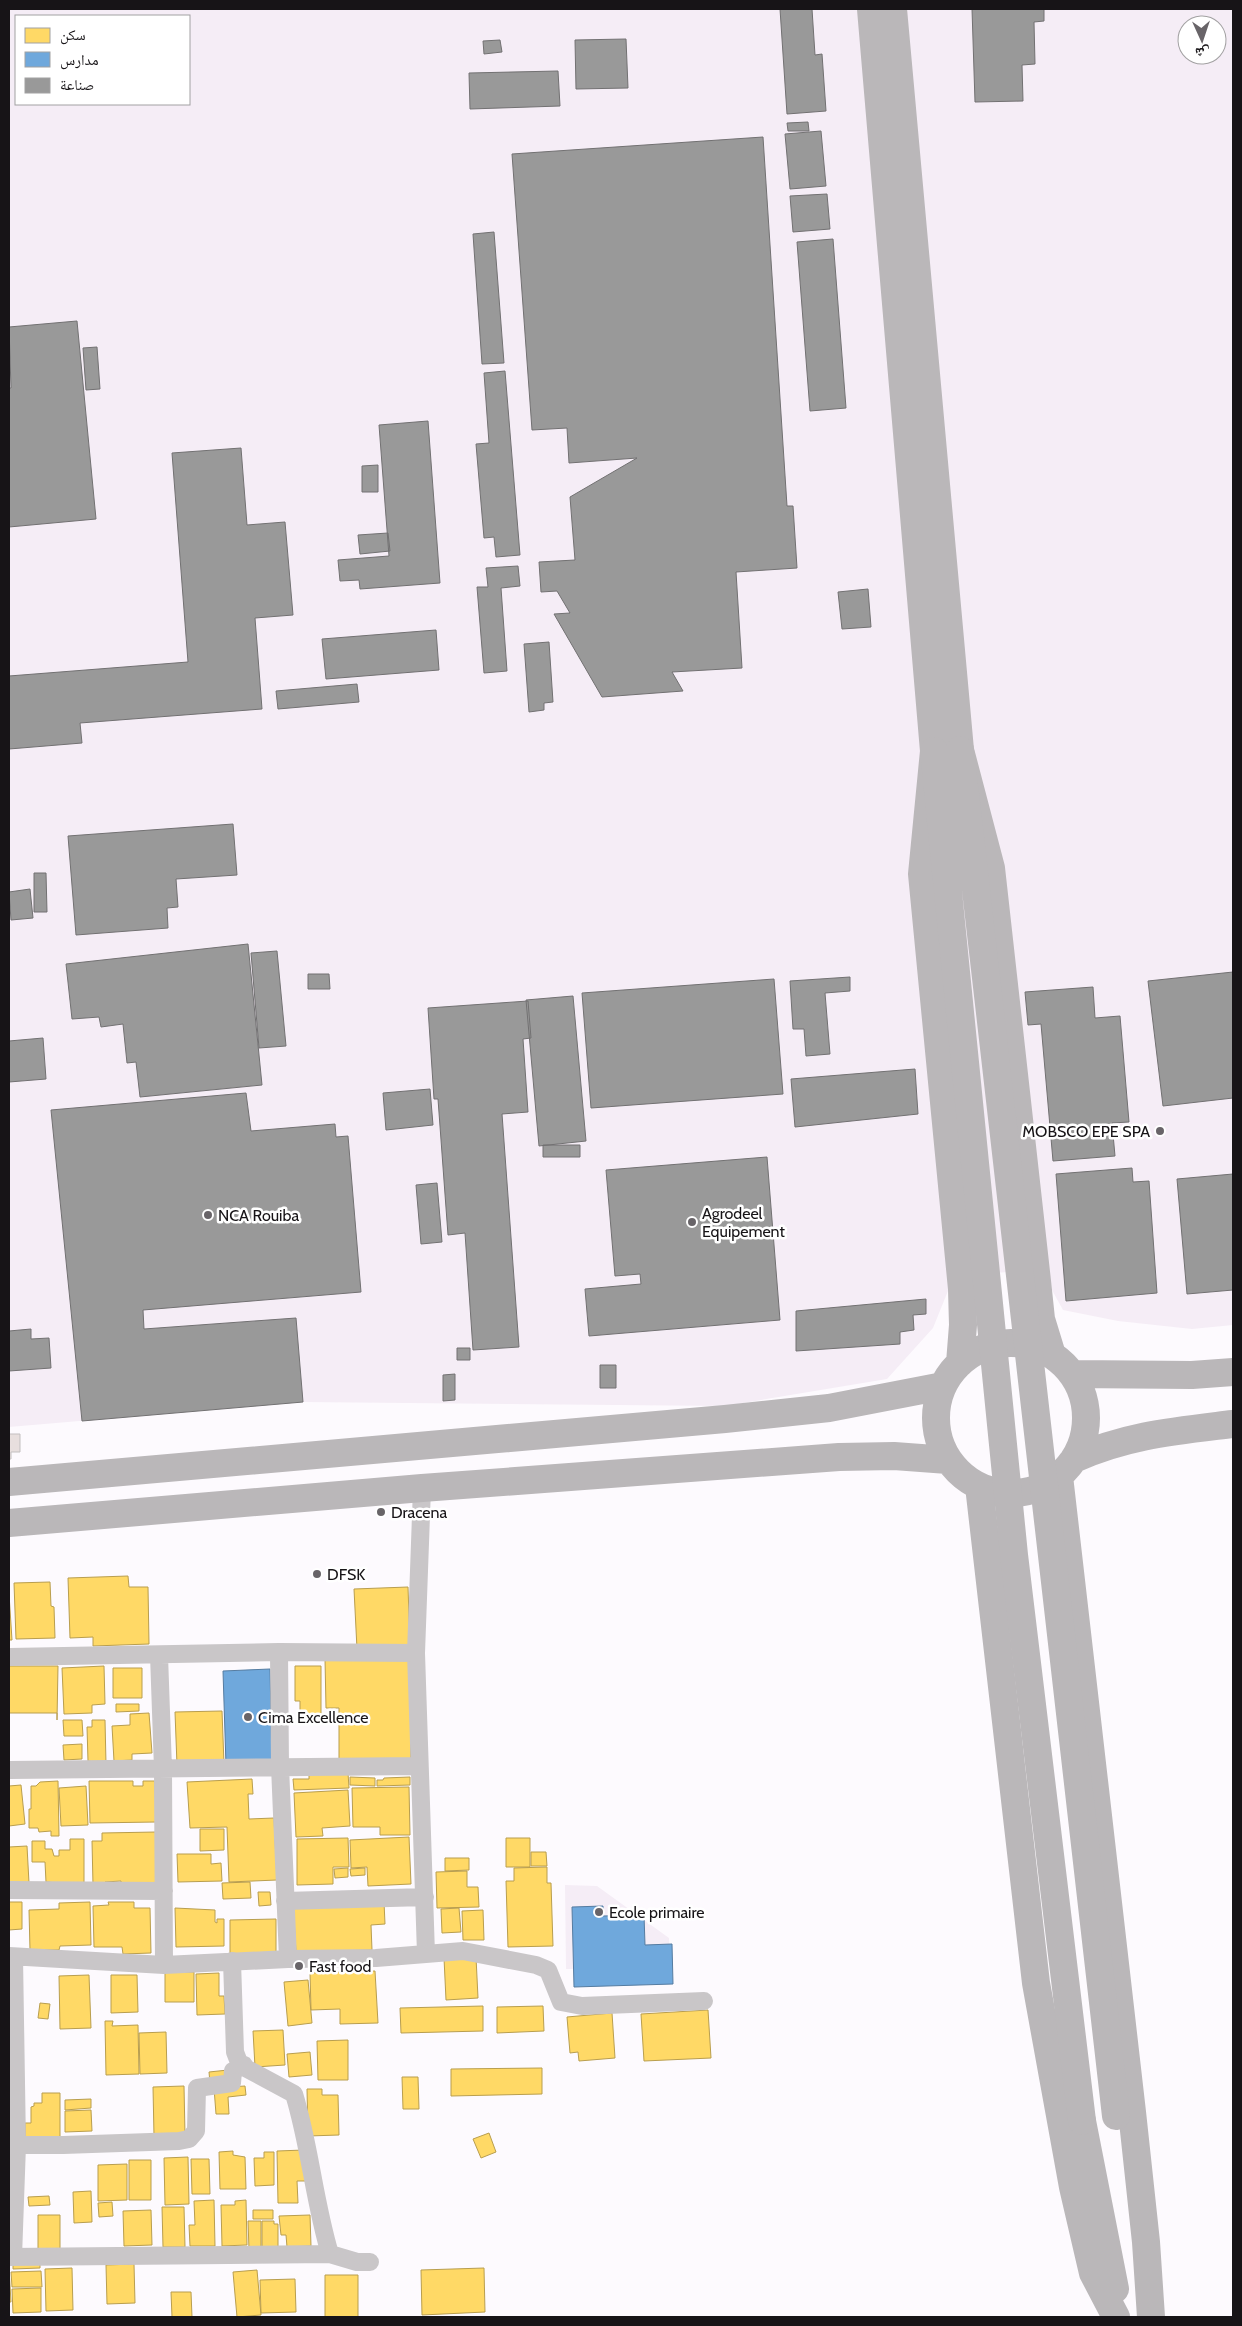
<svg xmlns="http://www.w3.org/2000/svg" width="1242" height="2326" font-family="Cabin,'Noto Naskh Arabic',sans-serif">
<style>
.built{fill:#f5edf6;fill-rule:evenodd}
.homes{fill:#ffd966;stroke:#b99e4e}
.schools{fill:#6fa8dc;stroke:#557ca1}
.industry{fill:#999;stroke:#727172}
.building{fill:#e8dfde;stroke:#c3bfc0}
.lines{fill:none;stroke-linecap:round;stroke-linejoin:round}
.minor{stroke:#c9c6c8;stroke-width:18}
.trunk{stroke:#bab7b9;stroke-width:28}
.trunk-bridge{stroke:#bab7b9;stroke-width:28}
.poi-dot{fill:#686468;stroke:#fff;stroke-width:2}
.labels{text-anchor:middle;stroke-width:5;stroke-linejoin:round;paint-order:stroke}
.poi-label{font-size:16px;fill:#171417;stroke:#fff;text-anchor:start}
</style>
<rect width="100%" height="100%" fill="#fdfafe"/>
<path class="built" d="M9,9H1233V1325L1192,1329L1118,1321L1063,1310L1052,1290L1049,1269L954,1276L933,1328L887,1379L725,1406L303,1402L9,1427ZM16,16H189V104H16ZM1187,25H1217V55H1187Z
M565,1885L597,1886L669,1938L670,1968L566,1969Z"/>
<path class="homes" d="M128,1576L129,1587H148L149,1644L93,1646V1637L70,1638L68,1578Z
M50,1582L51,1606L54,1607L55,1638L16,1639L14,1583Z
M408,1587L410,1647L357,1649L354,1589Z
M9,1594L12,1640H9Z
M410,1658L411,1761L339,1762V1708H326L325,1659Z
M9,1666H58L57,1720V1713H9Z
M104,1666L105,1704L92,1705V1713L64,1714L62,1668Z
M295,1666H321V1715H300V1701H295Z
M113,1668H142V1698H113Z
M116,1704H139V1711L116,1712Z
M222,1711L224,1764L177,1765L175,1712Z
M149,1713L152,1753L132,1754V1760L114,1761L112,1726L130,1725V1714Z
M63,1720H82L83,1736H64Z
M92,1720H105L106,1764L88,1761L87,1727H92Z
M82,1744V1759L64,1760L63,1745Z
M348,1773L349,1788L294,1790L293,1779H309V1774Z
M350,1777L375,1778V1786L350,1785Z
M410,1777V1785L377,1786V1780H383L384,1778Z
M252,1779L253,1794H248L249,1819L274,1818L277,1880L229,1882L227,1827L190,1828L187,1782Z
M58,1781L59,1836H51V1831L39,1832L38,1828H29V1809H31V1786H36L40,1782Z
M89,1781H133V1786H143V1781H155L156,1822L90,1823Z
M21,1785L25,1824L9,1826V1786Z
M86,1786L88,1825L61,1826L59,1788Z
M409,1787L410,1835H380V1827H353L352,1788Z
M348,1790L350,1826L322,1828L323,1836L296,1837L294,1793Z
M200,1829H224V1850L200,1851Z
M156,1832L157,1884L121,1885V1881L105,1882V1885H93L92,1841H102V1833Z
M409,1837L411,1884L368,1886L367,1867L351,1868L350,1840Z
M348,1838L349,1867H333V1884L297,1885V1839Z
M506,1838H530V1867H506Z
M70,1839H84V1885L46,1882L45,1862H32V1841H45V1849H52L54,1856H59V1850H70Z
M27,1846L29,1883L9,1885V1847Z
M531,1852H546L547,1866H531Z
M177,1854H211V1864L221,1863L222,1881L178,1882Z
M445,1858H469V1870L445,1871Z
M547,1867V1883H551L553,1946L508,1947L506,1881H514V1868Z
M348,1868V1877L335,1878L334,1869Z
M365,1868V1875L351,1876L350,1869Z
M467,1871V1887H478L479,1907L437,1908L436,1872Z
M250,1882L251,1898L223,1899L222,1883Z
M258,1892H270L271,1905L259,1906Z
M9,1902H22V1929L9,1930Z
M90,1902L91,1945L60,1946L59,1950H30L29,1910L59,1909V1903Z
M108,1902H134V1908H150L151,1953L123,1954L122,1947H94L93,1906L109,1905Z
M384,1902L385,1924L371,1925L372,1950L296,1952L293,1904Z
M175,1908L215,1910V1922L217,1923V1919H224V1946L176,1947Z
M459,1908L461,1932L442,1933L441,1909Z
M483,1910L484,1940H463L462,1911Z
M276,1919V1955L230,1956V1920Z
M476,1957L478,1998L446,2000L444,1958Z
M375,1971L378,2023L340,2024V2009L311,2010L310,1973Z
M165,1972H194V2002H165Z
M219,1973V1996H224L225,2014L197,2015L196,1974Z
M89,1975L91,2028L60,2029L59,1976Z
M111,1975H137L138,2012L111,2013Z
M308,1980L312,2023L288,2026L284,1982Z
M40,2003L50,2004L48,2019L38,2018Z
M483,2006V2031L401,2033L400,2008Z
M543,2006L544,2031L497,2033V2007Z
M708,2010L711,2058L644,2061L641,2014Z
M612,2013L615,2058L579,2061L578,2052L570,2053L567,2017Z
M105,2021H113L112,2026L138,2025L139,2074L106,2075Z
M283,2030L285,2065L255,2067L253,2031Z
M166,2032L167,2073L140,2074L139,2033Z
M348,2040V2080H318L317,2041Z
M310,2052L312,2075L289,2077L287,2054Z
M542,2068V2094L451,2096V2069Z
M228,2070V2081L210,2083L209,2072Z
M402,2077H418L419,2109H403Z
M184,2086L185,2135L154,2136L153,2087Z
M245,2086L246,2095L228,2097L229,2114H216L214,2088Z
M307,2089H322V2095H338L339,2135L308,2136Z
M42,2093H60V2142H25V2123H31V2107L34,2106V2103H42Z
M91,2099V2108L65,2110V2100Z
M91,2110L92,2131L65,2132V2111Z
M489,2133L496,2152L481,2158L473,2139Z
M304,2150L305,2181H297L298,2203H278L277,2151Z
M233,2151V2155L245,2157L246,2189H220L219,2152Z
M264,2152H274V2185L255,2186L254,2158H264Z
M188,2157L189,2204L165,2205L164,2158Z
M191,2159H209L210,2194H192Z
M129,2160H151V2200H129Z
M127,2164V2200L98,2201V2165Z
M91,2191L92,2222L74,2223L73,2192Z
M49,2196L50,2205L29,2206L28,2197Z
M214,2200L215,2246H190L189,2225H195L194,2201Z
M246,2200L247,2245L222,2246L221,2205H235V2201Z
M112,2202L113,2216L99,2217L98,2203Z
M162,2207H184L185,2247H163Z
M151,2210L152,2245L124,2246L123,2211Z
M253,2210H273V2219H253Z
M38,2215H60V2250H38Z
M310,2215L311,2246L287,2247L286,2235H281L279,2216Z
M248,2221H261V2248L249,2249Z
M262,2221H274V2224H278V2249H262Z
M40,2263V2268L13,2269V2264Z
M134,2264L135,2303L107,2304L106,2265Z
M72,2268L73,2310L46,2311L45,2269Z
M484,2268L485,2312L422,2315L421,2270Z
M9,2269L11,2302H9Z
M257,2270L261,2315L237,2317L233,2272Z
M41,2271L42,2287H12L11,2272Z
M325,2275H358V2317H325Z
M295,2279L296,2312L261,2313L260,2280Z
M41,2288V2312L13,2313L12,2289Z
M171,2292H191L192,2317H172Z"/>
<path class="schools" d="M270,1669L272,1763L226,1765L223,1671Z
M603,1906V1916L644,1915L645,1945L672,1944L673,1984L574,1987L572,1907Z"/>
<path class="industry" d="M780,9H812L815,55L822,54L826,111L787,114Z
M972,9H1044V21L1034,22L1035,64L1022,65L1023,101L975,102Z
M626,39L628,88L576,89L575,40Z
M500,40L502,52L484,54L483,41Z
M558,71L560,106L470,109L469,73Z
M808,122L809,131H788L787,123Z
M821,131L826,186L790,189L785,134Z
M763,137L787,506H793L797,568L736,572L742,668L672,672L683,691L602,697L554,614L570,613L557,591L541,592L539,562L575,560L570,497L637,458L569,463L567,428L532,430L512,154Z
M827,194L830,229L793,232L790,196Z
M494,232L504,363L482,364L473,234Z
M833,239L846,408L810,411L797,242Z
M77,321L96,519L9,527V388H11L9,327Z
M97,347L100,389L86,390L83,348Z
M505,371L520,555L496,557L494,537L484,538L476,444L489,443L484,373Z
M428,421L440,583L360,589L359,580L340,581L338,560L389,556L379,425Z
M241,448L247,525L285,522L293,615L255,618L262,709L80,723L82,743L9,749V676L188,662L172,453Z
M378,465V492H362V466Z
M388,533L390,551L360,554L358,535Z
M518,566L520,586L501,588L507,671L484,673L477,587H488L486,568Z
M868,589L871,627L842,629L838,592Z
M436,630L439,670L326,679L322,639Z
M549,642L553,702L544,703V710L529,712L524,644Z
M357,684L359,702L278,709L276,691Z
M233,824L237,875L176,879L178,907L167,908L168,928L76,935L68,836Z
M34,873H46L47,912H34Z
M30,889L33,918L11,920L9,892Z
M248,944L262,1085L140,1097L136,1062L127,1063L123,1024L101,1027L99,1017L72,1019L66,964Z
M277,951L286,1046L259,1048L251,953Z
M1233,972V1098L1163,1106L1148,981Z
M308,974H329L330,989H308Z
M850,977V991L825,993L830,1054L806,1056L804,1029H793L790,981Z
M774,979L783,1094L591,1108L582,993Z
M1093,987L1095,1018L1120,1016L1129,1122L1112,1123L1115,1156L1053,1161L1041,1024L1028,1025L1025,992Z
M573,996L586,1141L539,1146L526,1000Z
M528,1001L531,1038L523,1039L528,1112L502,1114L519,1347L473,1350L465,1233L448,1235L438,1099H434L428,1008Z
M43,1038L46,1079L9,1082V1041Z
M915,1069L918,1114L795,1127L791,1079Z
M430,1089L433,1125L386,1130L383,1093Z
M246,1093L251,1131L335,1124L336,1137L348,1136L361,1292L143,1310L144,1329L296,1318L303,1402L82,1421L51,1110Z
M543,1145H580V1157H543Z
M767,1157L780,1320L589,1336L585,1289L641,1284L640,1274L615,1276L606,1170Z
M1132,1168L1133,1182L1149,1181L1157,1293L1066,1301L1056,1174Z
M1233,1174V1290L1187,1294L1177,1179Z
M437,1183L442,1242L421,1244L416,1185Z
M926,1299V1314L913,1315L914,1330L900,1332V1344L796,1351V1311Z
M31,1329V1339L49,1338L51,1368L9,1371V1331Z
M457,1348H470V1360H457Z
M600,1365H616V1388H600Z
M455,1374V1400L443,1401V1375Z"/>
<path class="building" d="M9,1434H20V1452H11V1459H9Z"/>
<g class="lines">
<path class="minor" d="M422,1488L416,1653L426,1954
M279,1652L280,1766L288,1959
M159,1655L163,1769L164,1965
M9,1657L279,1652L416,1653
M9,1770L419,1766
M9,1890L164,1891
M285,1901L425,1897
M9,1956L164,1965L288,1959L376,1958L463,1951L536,1965L548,1970L561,2002L582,2006L704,2001
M232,1961L235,2052L240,2065L294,2094C310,2146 314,2201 330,2254L357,2262H370
M9,2145H63L179,2141L189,2139L196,2131L197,2088L232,2083L233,2071L244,2065
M9,2257L330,2254
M13,2257L17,2145L14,1957"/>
<path class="trunk" d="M871,9L934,751L922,874L962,1289L963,1325L960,1363
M893,9L960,750L991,868L1037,1281L1041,1319L1052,1355
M936 1418a75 75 0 1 1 150 0a75 75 0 1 1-150 0Z
M1072,1374L1192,1375L1233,1372
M1074,1459C1127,1435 1176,1431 1233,1424
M1059,1476L1132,2112L1146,2242L1151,2317
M9,1482L725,1419L829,1408L943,1386
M979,1486L1036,1983L1073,2187L1093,2273L1116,2317
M9,1523L422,1488L839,1457L894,1456L948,1460
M1082,2121L1115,2289"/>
<path class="trunk-bridge" d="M960,750L1116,2116
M934,751L1014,1555L1082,2121"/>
</g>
<g class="poi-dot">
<circle cx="1160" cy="1131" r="5"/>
<circle cx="208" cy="1215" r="5"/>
<circle cx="692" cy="1222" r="5"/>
<circle cx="381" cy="1512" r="5"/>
<circle cx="317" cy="1574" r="5"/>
<circle cx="248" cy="1717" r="5"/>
<circle cx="599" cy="1912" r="5"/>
<circle cx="299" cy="1966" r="5"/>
</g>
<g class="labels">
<g class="poi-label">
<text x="1150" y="1137" text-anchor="end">MOBSCO EPE SPA</text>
<text x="702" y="1219">Agrodeel<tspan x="702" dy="18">Equipement</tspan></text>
<text x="218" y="1221">NCA Rouiba</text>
<text x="391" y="1518">Dracena</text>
<text x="327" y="1580">DFSK</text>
<text x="258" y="1723">Cima Excellence</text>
<text x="609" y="1918">Ecole primaire</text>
<text x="309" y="1972">Fast food</text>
</g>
</g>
<rect width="1242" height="2326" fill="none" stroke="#171417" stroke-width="20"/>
<rect x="15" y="15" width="175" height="90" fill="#ffffff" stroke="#a2a1a2"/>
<rect x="25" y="28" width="25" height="15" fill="#ffd966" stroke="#a2a1a2"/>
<text x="60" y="40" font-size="15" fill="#171417">سكن</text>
<rect x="25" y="52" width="25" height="15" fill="#6fa8dc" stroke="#a2a1a2"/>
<text x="60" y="65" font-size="15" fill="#171417">مدارس</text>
<rect x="25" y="78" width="25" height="15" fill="#999999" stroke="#a2a1a2"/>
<text x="60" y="90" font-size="15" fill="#171417">صناعة</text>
<g transform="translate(1202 40) rotate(177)"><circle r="24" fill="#ffffff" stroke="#a2a1a2"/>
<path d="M0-4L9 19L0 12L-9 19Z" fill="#686468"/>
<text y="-8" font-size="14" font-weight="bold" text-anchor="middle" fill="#171417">ش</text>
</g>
</svg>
